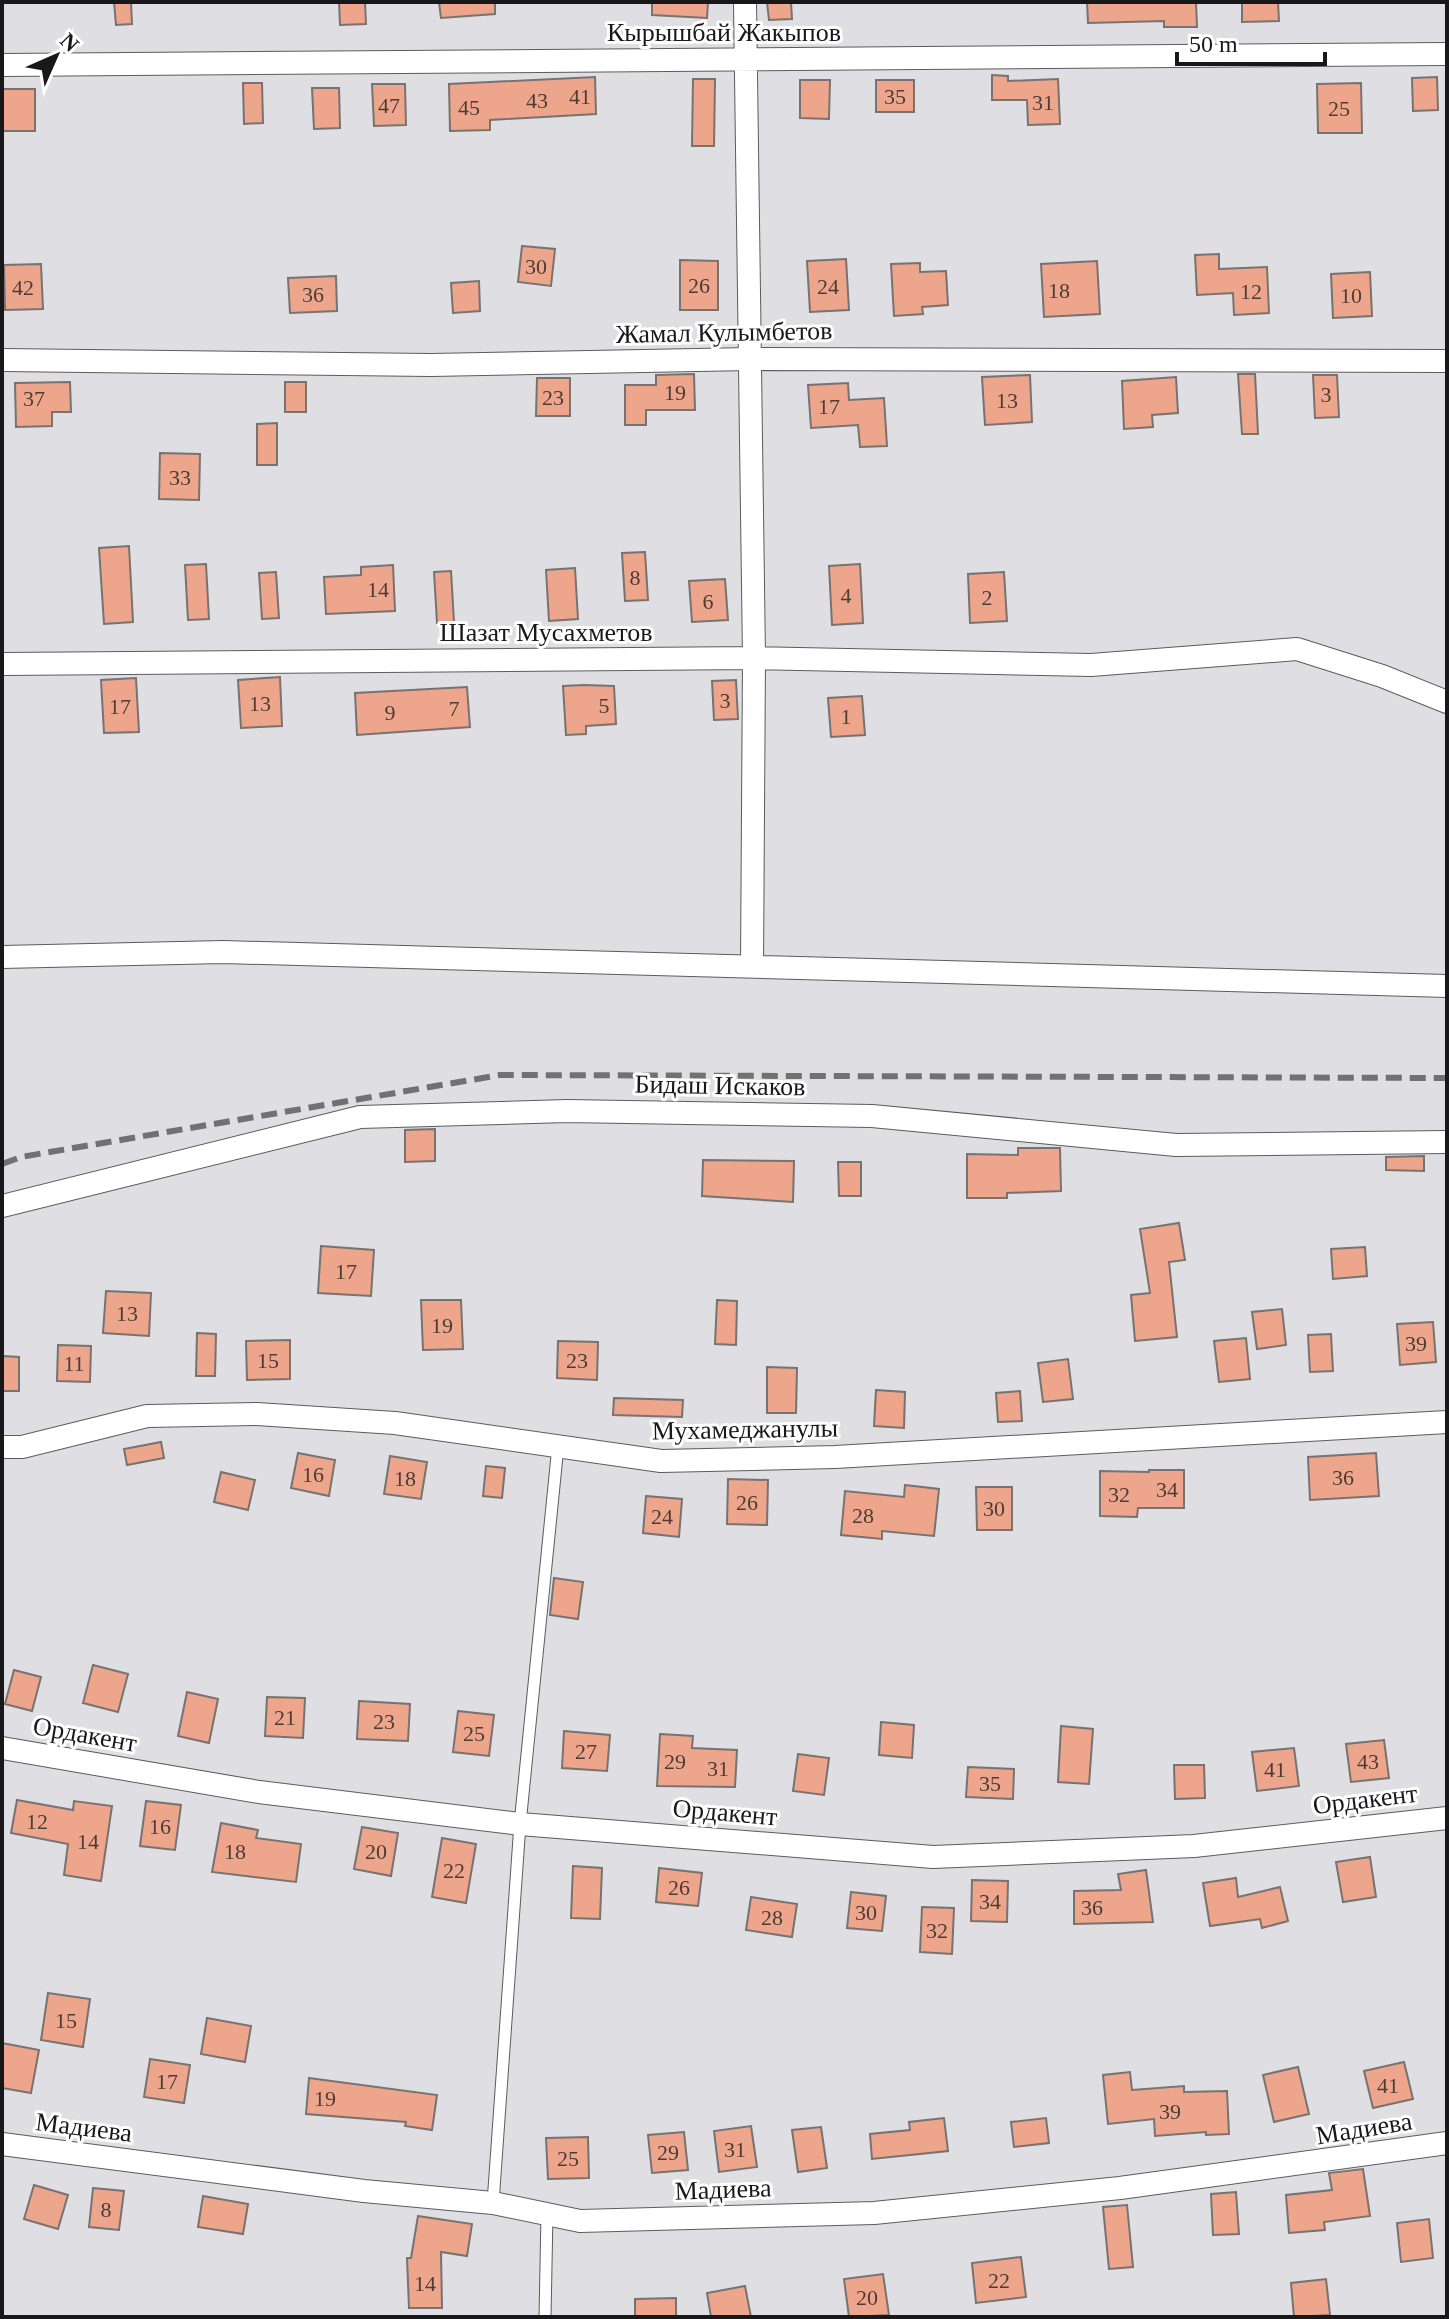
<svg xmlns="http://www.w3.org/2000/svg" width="1449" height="2319" font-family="'Times New Roman',serif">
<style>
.building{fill:#eda68c;stroke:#787270;stroke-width:2}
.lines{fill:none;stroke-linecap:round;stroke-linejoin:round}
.service-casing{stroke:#5b5b60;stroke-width:13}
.minor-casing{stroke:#5b5b60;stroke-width:24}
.service{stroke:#fff;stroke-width:11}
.minor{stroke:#fff;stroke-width:22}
.rail{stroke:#717174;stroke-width:6;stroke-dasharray:16 8;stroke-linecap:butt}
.labels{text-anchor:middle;stroke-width:6;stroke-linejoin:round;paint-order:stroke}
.number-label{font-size:22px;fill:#4d3c36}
.street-label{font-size:26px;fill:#18181a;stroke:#fff}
</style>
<rect width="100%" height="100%" fill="#dedee3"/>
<path class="building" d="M114,2H131L132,24L116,25Z
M339,2H365L366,24L340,25Z
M439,2H495V14L441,18Z
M652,2H708L707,18L652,15Z
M767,2H791L792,19L769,20Z
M1087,2H1196L1197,27H1164V21L1088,23Z
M1242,2H1278L1279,21L1242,22Z
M992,75L1008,76V81L1058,79L1060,124L1028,125L1027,100H992Z
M595,77L596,114L490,120V130L450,131L449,84Z
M1437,77L1438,110L1413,111L1412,78Z
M693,79H715L714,146H692Z
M800,80H830L829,119L800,118Z
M876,80H914V112H876Z
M243,83H262L263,123L244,124Z
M1361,83L1362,133H1318L1317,84Z
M372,84H405L406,125L374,126Z
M312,88H339L340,128L314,129Z
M2,89H35V131H2Z
M522,246L555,249L551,286L518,282Z
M1219,254V269L1267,267L1269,313L1234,315L1233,293L1197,295L1195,255Z
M846,259L849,310L810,312L807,261Z
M680,260L718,261V310H680Z
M1097,261L1100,314L1044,317L1041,264Z
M920,263V272L946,271L948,305L922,307L923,314L894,316L891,264Z
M41,264L43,309L5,310L4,265Z
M1370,272L1372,316L1333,318L1331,274Z
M336,276L337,311L290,313L288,278Z
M479,281L480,311L453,313L451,283Z
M694,374L695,410H646V425H625V385H656V375Z
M1238,374H1255L1258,434H1242Z
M1030,375L1032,422L985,425L982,377Z
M1313,375H1337L1339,417L1315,418Z
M1176,377L1178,413L1152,415L1153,427L1124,429L1122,381Z
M537,378H570V416H536Z
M70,382L71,412H52V426L16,427L15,383Z
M285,382H306V412H285Z
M848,383L849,400L884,398L887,446L860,447L858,425L811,428L808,385Z
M277,423V465H257V424Z
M160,453L200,454L199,500L159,499Z
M129,546L133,622L104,624L99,548Z
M645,552L648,600L625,601L622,553Z
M206,564L209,619L188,620L185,565Z
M860,564L863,623L832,625L829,566Z
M393,565L395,611L326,614L324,577L361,575V567Z
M575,568L578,619L549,621L546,570Z
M451,571L454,622L437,623L434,572Z
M276,572L279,618L262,619L259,573Z
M1004,572L1007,621L970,623L968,574Z
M725,579L728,620L692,622L689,581Z
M280,677L282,726L241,728L238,680Z
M136,678L139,732L104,733L101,680Z
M736,680L738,719L714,720L712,681Z
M584,685L614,686L616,724L586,726V734L566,735L563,686Z
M467,687L470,727L357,735L355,693Z
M862,696L865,735L831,737L828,698Z
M435,1129V1161L405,1162V1130Z
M1018,1148H1060L1061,1191L1007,1193V1198H967V1154L1018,1155Z
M1424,1156V1171L1386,1170V1157Z
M703,1160L794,1161L793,1202L702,1196Z
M838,1162H861V1196H839Z
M1179,1223L1185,1260L1169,1262L1177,1337L1135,1341L1131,1295L1150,1293L1140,1229Z
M321,1246L374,1250L371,1296L318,1293Z
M1365,1247L1367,1276L1333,1279L1331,1249Z
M106,1291L151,1293L149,1336L103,1333Z
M421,1300H461L463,1349L423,1350Z
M717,1300L737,1301L736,1345L715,1344Z
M1282,1309L1286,1345L1257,1349L1252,1312Z
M1433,1322L1436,1362L1400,1365L1397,1324Z
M197,1333L216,1334L215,1376H196Z
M1331,1334L1333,1371L1310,1372L1308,1335Z
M1246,1338L1250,1379L1219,1382L1214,1341Z
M290,1340V1379L247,1380L246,1341Z
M558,1341L598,1342L597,1380L557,1378Z
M58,1345L91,1346L90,1382L57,1381Z
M2,1356L19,1357V1391H2Z
M1068,1359L1073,1399L1043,1402L1038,1363Z
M767,1367L797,1368L796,1413H767Z
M876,1390L905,1392L904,1428L874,1426Z
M1020,1391L1022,1421L998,1422L996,1393Z
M614,1398L683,1400L682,1417L613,1415Z
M161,1442L164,1458L127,1465L124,1449Z
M298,1453L335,1460L329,1496L291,1488Z
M1376,1453L1379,1496L1310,1500L1308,1457Z
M390,1456L427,1462L421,1499L384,1494Z
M486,1466L505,1468L502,1498L483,1496Z
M1149,1470H1184V1508H1138L1137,1517L1100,1516V1471L1149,1472Z
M221,1472L255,1480L248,1510L214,1502Z
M728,1479L768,1480L767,1525L727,1524Z
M905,1485L939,1489L934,1536L882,1531V1539L841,1535L845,1491L904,1497Z
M976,1487H1012V1530H977Z
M646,1496L682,1499L679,1537L643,1533Z
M554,1578L583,1582L578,1619L550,1615Z
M93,1665L128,1674L118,1712L83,1703Z
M14,1670L41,1677L32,1711L5,1704Z
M187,1692L218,1699L209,1743L178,1736Z
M267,1697L305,1698L303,1738L265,1736Z
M359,1701L410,1704L408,1741L357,1739Z
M458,1711L494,1715L489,1756L453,1752Z
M881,1722L914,1725L912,1758L879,1755Z
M1061,1726L1093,1729L1089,1784L1058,1782Z
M564,1731L610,1735L607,1771L562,1768Z
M660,1734L693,1736L692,1748L737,1750L735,1787L657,1786Z
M1384,1740L1389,1778L1351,1782L1346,1744Z
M1294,1748L1299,1786L1257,1791L1252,1752Z
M798,1754L829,1758L824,1795L793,1791Z
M1174,1765H1204L1205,1798L1175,1799Z
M968,1767L1014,1769L1013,1799L966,1797Z
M17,1800L73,1810L74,1801L112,1806L101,1881L64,1875L68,1844L11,1833Z
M146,1801L181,1805L175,1850L140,1846Z
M221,1823L258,1830L256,1838L301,1844L296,1882L212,1872Z
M362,1827L398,1833L391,1876L354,1869Z
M442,1838L476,1844L466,1903L432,1897Z
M1370,1857L1376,1897L1343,1902L1336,1862Z
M573,1866L602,1868L600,1919L571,1918Z
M659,1868L702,1873L698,1906L656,1902Z
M1146,1870L1153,1922L1074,1924V1891L1121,1890L1118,1874Z
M1236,1878L1238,1897L1280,1887L1288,1921L1262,1928L1260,1919L1210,1926L1203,1883Z
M972,1880L1008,1881L1007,1922L971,1921Z
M851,1892L886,1896L882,1931L847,1928Z
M751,1897L797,1904L792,1937L746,1930Z
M922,1907L954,1908L952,1954L920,1952Z
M48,1993L90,1999L83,2047L41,2040Z
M207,2018L251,2026L245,2062L201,2054Z
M2,2043L39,2050L31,2093L2,2088Z
M150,2059L190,2065L184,2103L144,2097Z
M1404,2062L1413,2099L1373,2108L1364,2071Z
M1298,2067L1309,2114L1274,2122L1263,2075Z
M1130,2072L1132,2090L1184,2086V2092L1227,2091L1229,2134L1206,2135V2132L1155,2136L1154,2119L1108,2124L1103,2075Z
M309,2078L437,2095L432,2130L405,2126L406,2122L306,2114Z
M944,2118L948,2151L872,2159L870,2134L910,2130L909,2122Z
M1046,2118L1049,2143L1014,2147L1011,2122Z
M751,2126L757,2167L719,2172L714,2131Z
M821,2127L827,2168L798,2172L792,2130Z
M684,2132L688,2170L652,2173L648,2135Z
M588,2137L589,2178L548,2179L546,2138Z
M1363,2169L1370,2216L1324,2222L1325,2230L1289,2233L1286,2195L1332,2190L1329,2173Z
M34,2185L68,2195L58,2229L24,2219Z
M93,2188L124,2191L119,2230L89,2227Z
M1236,2192L1239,2234L1213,2235L1211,2194Z
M203,2196L248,2204L243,2234L198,2227Z
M1127,2205L1133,2267L1109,2269L1103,2207Z
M418,2216L472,2224L467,2256L441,2252L442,2308H409L407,2258H411Z
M1429,2219L1433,2258L1401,2262L1397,2223Z
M1021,2257L1026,2297L976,2303L972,2263Z
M883,2274L889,2315L849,2317L844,2279Z
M1326,2279L1330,2315L1294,2317L1291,2283Z
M745,2286L751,2317H711L707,2293Z
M676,2298V2317H635V2299Z"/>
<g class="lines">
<g class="service-casing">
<path id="service" d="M493,2203L520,1824L558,1446
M545,2317L547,2214"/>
</g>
<g class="minor-casing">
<path id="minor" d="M745,2L754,658L752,966
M2,65L1447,54
M2,360L431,365L751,359L1447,361
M2,664L754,658L1091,665L1297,649L1382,676L1447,702
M2,957L223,952L1447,986
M2,1206L360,1117L567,1111L872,1116L1176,1145L1447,1142
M2,1447H22L147,1416L257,1414L395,1423L661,1461L835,1457L1447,1422
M2,1748L259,1792L520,1824L933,1857L1194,1846L1447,1818
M2,2144L364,2191L493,2203L580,2221L874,2213L1120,2188L1447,2143"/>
</g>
<use href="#service" class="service"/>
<use href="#minor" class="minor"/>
<path class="rail" d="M2,1164L21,1157L500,1075L1447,1078"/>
</g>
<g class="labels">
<g class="number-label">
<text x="580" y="104">41</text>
<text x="895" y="104">35</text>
<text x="537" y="108">43</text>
<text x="1043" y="110">31</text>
<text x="389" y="113">47</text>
<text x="469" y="115">45</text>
<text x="1339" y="116">25</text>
<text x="536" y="274">30</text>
<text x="699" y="293">26</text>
<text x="828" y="294">24</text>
<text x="23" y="295">42</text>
<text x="1059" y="298">18</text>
<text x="1251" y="299">12</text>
<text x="313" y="302">36</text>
<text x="1351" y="303">10</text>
<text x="675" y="400">19</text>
<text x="1326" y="402">3</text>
<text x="553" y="405">23</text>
<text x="34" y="406">37</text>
<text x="1007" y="408">13</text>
<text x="829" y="414">17</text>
<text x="180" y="485">33</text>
<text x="635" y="585">8</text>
<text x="378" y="597">14</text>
<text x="846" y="603">4</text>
<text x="987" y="605">2</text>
<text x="708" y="609">6</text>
<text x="725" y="708">3</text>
<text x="260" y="711">13</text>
<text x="604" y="713">5</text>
<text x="120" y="714">17</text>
<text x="454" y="716">7</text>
<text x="390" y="720">9</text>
<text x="846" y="724">1</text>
<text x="346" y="1279">17</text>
<text x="127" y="1321">13</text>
<text x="442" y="1333">19</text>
<text x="1416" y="1351">39</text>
<text x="268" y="1368">15</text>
<text x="577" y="1368">23</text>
<text x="74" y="1371">11</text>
<text x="313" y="1482">16</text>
<text x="1343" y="1485">36</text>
<text x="405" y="1486">18</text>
<text x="1167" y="1497">34</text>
<text x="1119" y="1502">32</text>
<text x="747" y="1510">26</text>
<text x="994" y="1516">30</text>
<text x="863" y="1523">28</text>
<text x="662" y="1524">24</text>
<text x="285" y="1725">21</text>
<text x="384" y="1729">23</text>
<text x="474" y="1741">25</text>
<text x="586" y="1759">27</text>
<text x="675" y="1769">29</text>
<text x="1368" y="1769">43</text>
<text x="718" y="1776">31</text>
<text x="1275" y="1777">41</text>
<text x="990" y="1791">35</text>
<text x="37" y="1829">12</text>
<text x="160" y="1834">16</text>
<text x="88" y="1849">14</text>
<text x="235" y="1859">18</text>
<text x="376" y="1859">20</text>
<text x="454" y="1878">22</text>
<text x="679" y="1895">26</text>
<text x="990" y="1909">34</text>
<text x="1092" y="1915">36</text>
<text x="866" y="1920">30</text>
<text x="772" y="1925">28</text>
<text x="937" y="1938">32</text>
<text x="66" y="2028">15</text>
<text x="167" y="2089">17</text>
<text x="1388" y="2093">41</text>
<text x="325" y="2106">19</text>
<text x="1170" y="2119">39</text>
<text x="735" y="2157">31</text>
<text x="668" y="2160">29</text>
<text x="568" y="2166">25</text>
<text x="106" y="2217">8</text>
<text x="999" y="2288">22</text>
<text x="425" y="2291">14</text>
<text x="867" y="2305">20</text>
</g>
<g class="street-label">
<text x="724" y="41">Кырышбай Жакыпов</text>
<text transform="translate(724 332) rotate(-1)" y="9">Жамал Кулымбетов</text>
<text x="546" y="641">Шазат Мусахметов</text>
<text transform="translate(720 1085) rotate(1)" y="9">Бидаш Искаков</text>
<text transform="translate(745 1429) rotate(-1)" y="9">Мухамеджанулы</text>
<text transform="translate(85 1734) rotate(10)" y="9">Ордакент</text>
<text transform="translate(1365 1799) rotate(-7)" y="9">Ордакент</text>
<text transform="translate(725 1812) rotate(5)" y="9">Ордакент</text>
<text transform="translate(84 2127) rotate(7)" y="9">Мадиева</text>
<text transform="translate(1364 2128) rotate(-9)" y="9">Мадиева</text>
<text transform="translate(723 2189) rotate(-2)" y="9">Мадиева</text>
</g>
</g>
<rect width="1449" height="2319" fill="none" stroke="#18181a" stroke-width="8"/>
<g transform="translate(56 56) rotate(45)" stroke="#ffffff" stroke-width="6" paint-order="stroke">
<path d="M0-6L14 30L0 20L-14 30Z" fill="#18181a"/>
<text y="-12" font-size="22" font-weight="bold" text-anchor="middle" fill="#18181a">N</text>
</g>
<path d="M1177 52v12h148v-12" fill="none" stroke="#18181a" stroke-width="4"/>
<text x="1189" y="52" font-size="24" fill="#18181a" stroke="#ffffff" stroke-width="6" paint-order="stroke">50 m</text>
</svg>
